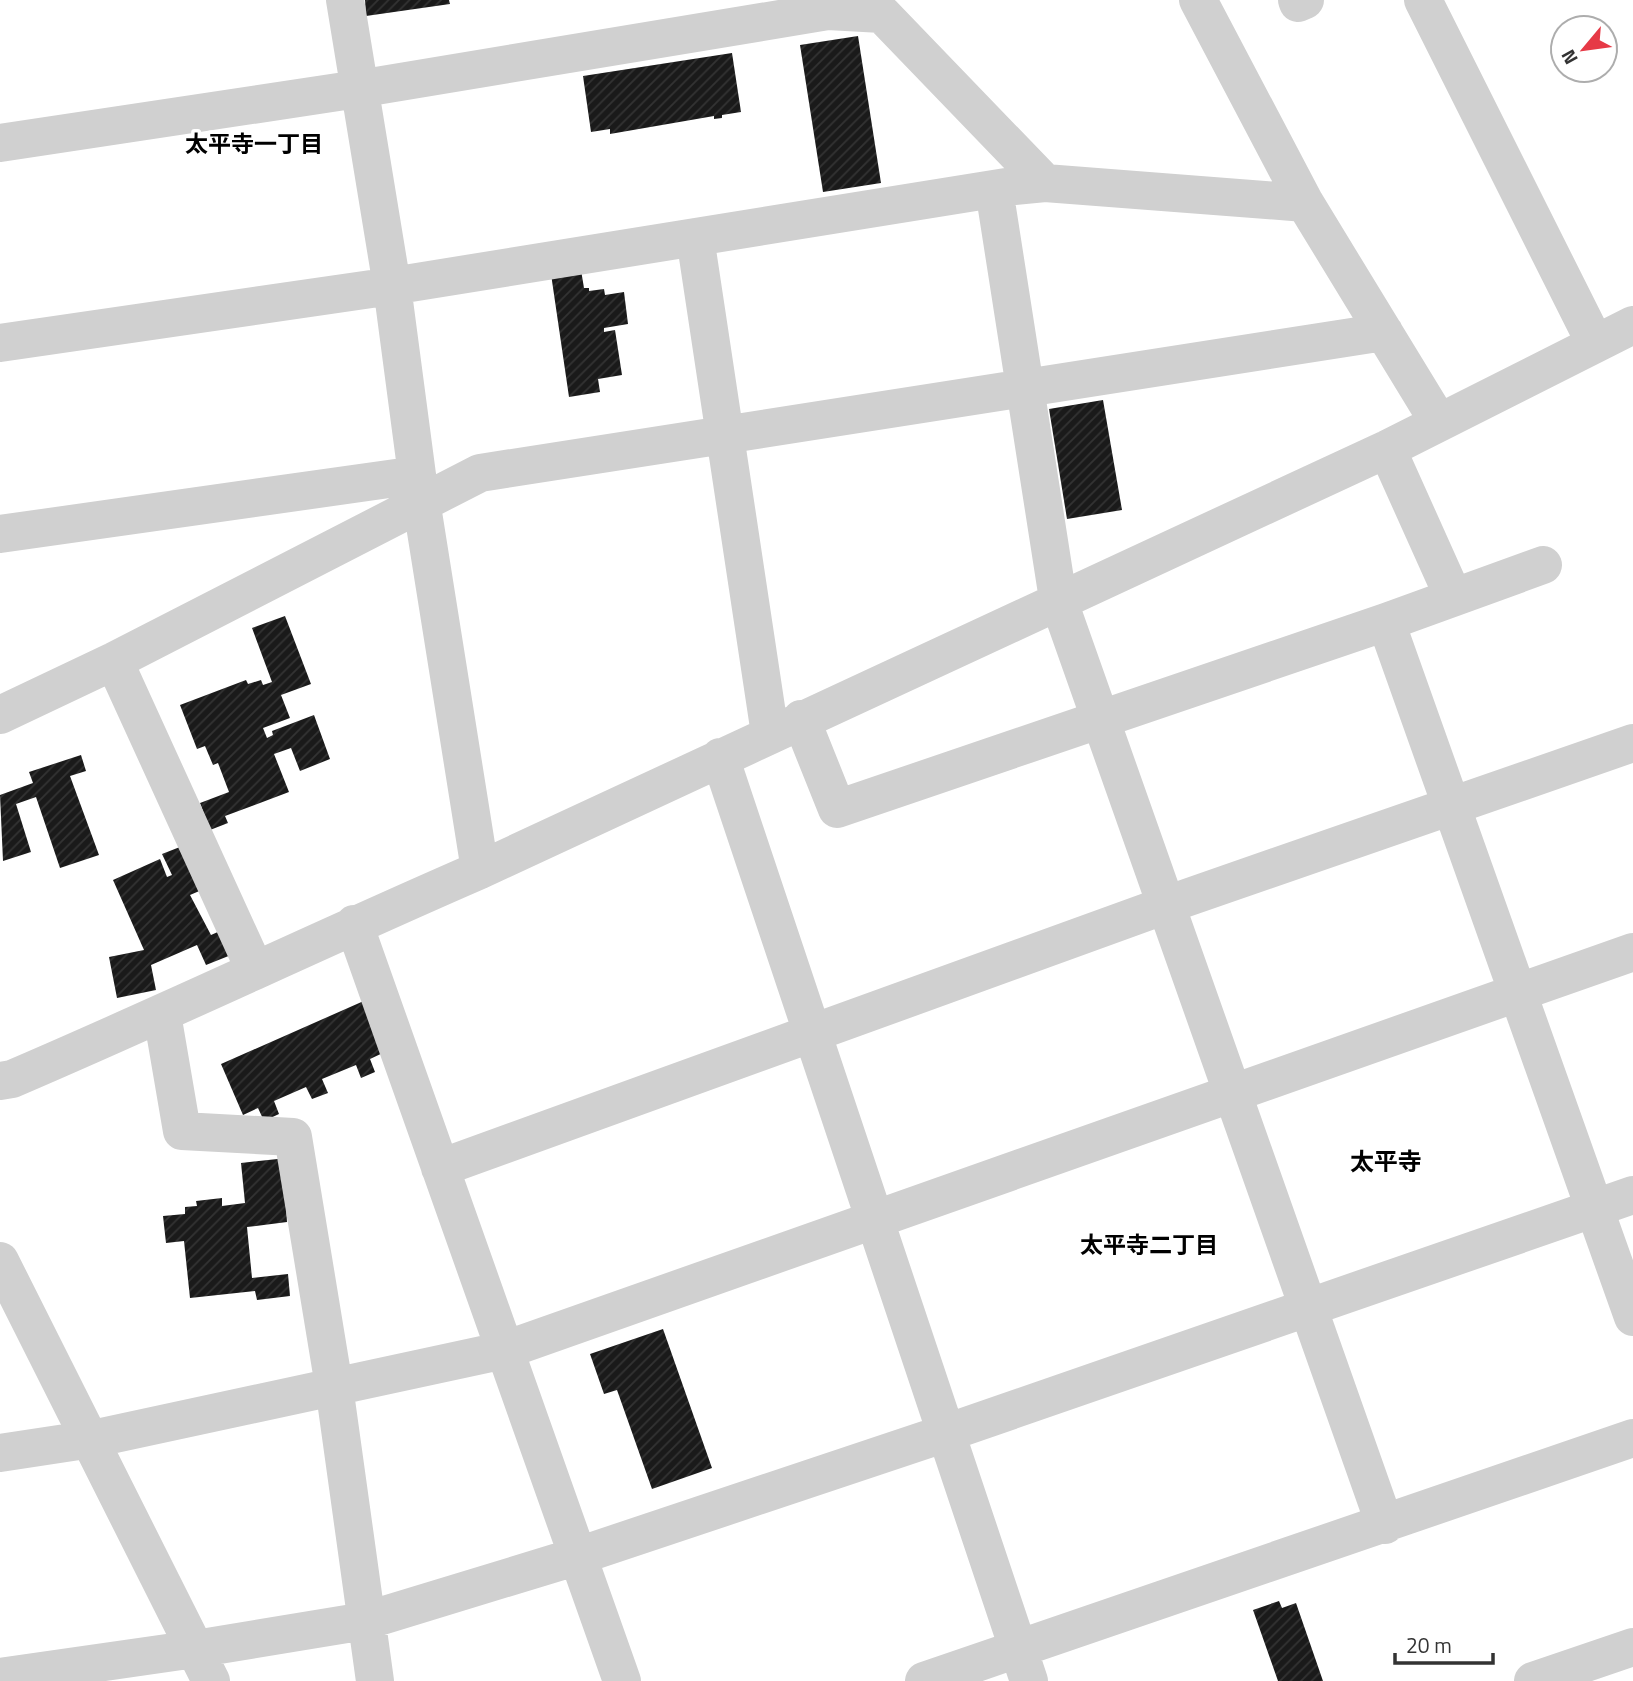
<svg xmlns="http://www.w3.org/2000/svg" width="1633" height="1681" font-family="'Titillium Web','Noto Sans JP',sans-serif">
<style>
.building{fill:url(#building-hatch)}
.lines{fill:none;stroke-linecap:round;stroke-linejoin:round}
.minor{stroke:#d0d0d0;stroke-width:38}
.labels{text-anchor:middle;stroke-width:7;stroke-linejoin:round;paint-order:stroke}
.neighbourhood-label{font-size:23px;font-weight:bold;fill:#000;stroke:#fff}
.quarter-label{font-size:24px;font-weight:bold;fill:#000;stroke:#fff}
</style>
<defs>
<pattern id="building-hatch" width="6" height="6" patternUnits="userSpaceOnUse" patternTransform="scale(1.75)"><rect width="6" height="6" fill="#1a1a1a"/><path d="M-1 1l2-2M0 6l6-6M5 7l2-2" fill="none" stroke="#333"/></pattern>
</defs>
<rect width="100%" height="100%" fill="#fff"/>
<path class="building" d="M365,0H449L450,4L366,16Z
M858,36L881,183L823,192L800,45Z
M732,53L741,112L722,115V118L714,119V116L610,134V129L591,132L583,76Z
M581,270L584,288H589V291L604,289L605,295L624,292L628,324L604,328V332L615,330L622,375L598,379L600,392L569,397L551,274Z
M1103,400L1122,510L1067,519L1049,409Z
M285,616L311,684L281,695L290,718L263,728L267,738L273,735L272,731L314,715L330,759L300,771L291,748L274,754L289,792L225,816L228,823L210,830L200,803L229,792L218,763L213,765L205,746L197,749L180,705L246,680L248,684L261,680L263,685L272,682L252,628Z
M81,755L86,771L70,776L99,855L60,868L36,797L16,804L31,852L3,861L0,795L33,783L29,772Z
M185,845L204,889L190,895L211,935L220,931L231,955L206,965L197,945L151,965L156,990L117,998L109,957L144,950L113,880L160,859L167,877L172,875L162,854Z
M366,1000L387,1051L370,1059L375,1072L361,1078L356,1065L322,1079L328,1093L312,1099L306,1087L274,1101L279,1114L264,1121L258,1108L243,1115L221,1064Z
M287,1158L285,1191L287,1222L247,1227L252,1278L288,1274L290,1296L257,1300L255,1291L190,1298L184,1241L166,1243L163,1216L185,1214V1207L197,1206L196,1201L222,1198V1206L245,1203L241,1163Z
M663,1329L712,1468L652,1489L617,1390L604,1394L590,1354Z
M1279,1601L1282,1608L1296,1603L1323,1681H1278L1253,1610Z"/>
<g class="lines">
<path class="minor" d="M345,0L392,286L417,475L480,870
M1198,0L1305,203L1438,421
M1297,0L1298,3L1305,0
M1423,0L1595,343
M0,143L358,89L828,11L882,14L1045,183
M994,189L1058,599L1385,1525
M695,237L770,734
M0,343L392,286L1006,187L1045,183L1305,203
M1387,449L1453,596
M0,534L417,475
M1386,622L1633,1317
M114,661L255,970
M0,715L114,661L480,473L1384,332
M801,719L837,809L1386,622L1543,565
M720,757L1029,1681
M354,924L622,1681
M162,1014L182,1131L293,1137L334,1386L375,1681
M0,1081L12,1079C169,1012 323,938 480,870L1387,449L1633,325
M440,1168L1166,905L1633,743
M0,1261L211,1681
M0,1453L92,1439L505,1350L1633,952
M0,1677L195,1649L365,1621L578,1556L946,1433L1633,1195
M924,1681L1633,1438
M1533,1681L1633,1647"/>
</g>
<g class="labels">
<g class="neighbourhood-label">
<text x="254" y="152">太平寺一丁目</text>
<text x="1149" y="1253">太平寺二丁目</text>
</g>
<g class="quarter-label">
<text x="1386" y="1170">太平寺</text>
</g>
</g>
<g transform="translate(1584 49) rotate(241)"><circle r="33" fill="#ffffff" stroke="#adadad" stroke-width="2"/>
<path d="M0-5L12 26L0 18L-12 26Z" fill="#e63946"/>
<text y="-10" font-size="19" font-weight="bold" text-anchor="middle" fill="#333333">N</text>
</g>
<path d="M1395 1653v10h98v-10" fill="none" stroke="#333333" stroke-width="3.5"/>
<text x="1406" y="1653" font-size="21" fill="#333333" stroke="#ffffff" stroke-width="5" paint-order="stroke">20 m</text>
</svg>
